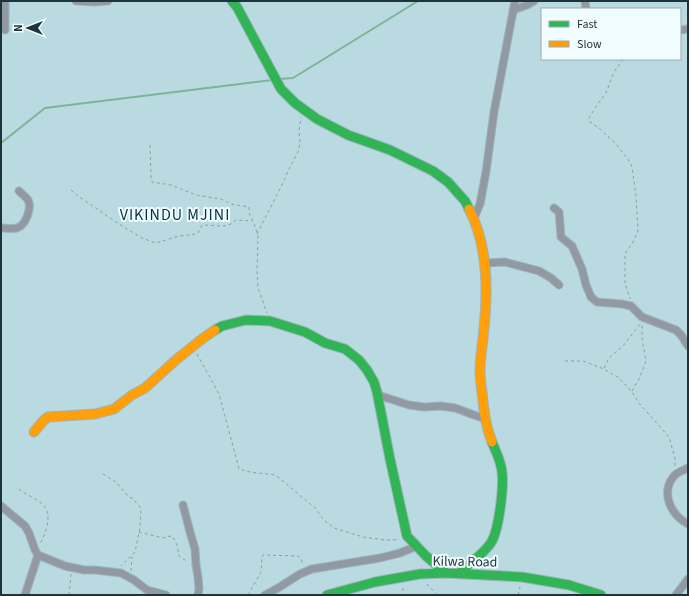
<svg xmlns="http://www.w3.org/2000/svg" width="689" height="596" font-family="'Source Sans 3',sans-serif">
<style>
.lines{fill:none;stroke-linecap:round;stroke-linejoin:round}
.stream{stroke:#7bb497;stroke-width:2}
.street-casing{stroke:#9eb6bc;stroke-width:9}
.fast-casing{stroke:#9eb6bc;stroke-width:11}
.slow-casing{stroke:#9eb6bc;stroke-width:11}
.path{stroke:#909aa2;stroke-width:1;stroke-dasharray:3 3;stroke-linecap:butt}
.street{stroke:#9299a3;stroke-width:7}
.fast{stroke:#30b455;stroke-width:9}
.slow{stroke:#ff9f0a;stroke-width:9}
.labels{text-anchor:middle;stroke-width:4;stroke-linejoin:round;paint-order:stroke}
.street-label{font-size:14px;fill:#1c343a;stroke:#f0fcfe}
.quarter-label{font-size:16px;letter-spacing:1px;fill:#03343d;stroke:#f0fcfe}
</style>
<rect width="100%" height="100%" fill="#badae1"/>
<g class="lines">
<path class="stream" d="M279,79L293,78L418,1
M1,143L45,108L273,80"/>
<g class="street-casing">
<path id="street" d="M5,1V30
M76,1L94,2L108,1
M585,1L586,9
M513,10L527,5L534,1
M680,30L688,29
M554,208L559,212L561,237L572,246L582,269L586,285L591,297L597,302L622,304L631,306L642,317L676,330L681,335L688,346
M474,218L480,204L486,172L494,112L515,1
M1,228C6,228 12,229 17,228C26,225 32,208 28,200C26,197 22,194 19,191
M485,263L505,262L539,271L551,278L559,285
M378,395L409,405L424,407L441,406L455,408L485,419
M688,468C684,470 677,472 674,476C660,493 671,515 688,524
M183,505L190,532L195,549L196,565L198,577L199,589L198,595
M1,506L25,526L29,533L35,550L38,555L65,566L84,570H95L121,573L134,580L147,590L166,595
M25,595L38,555
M265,595L278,588L300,574L312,569L380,558L400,553L417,546
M676,595L688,579"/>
</g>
<g class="fast-casing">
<path id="fast" d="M232,1L237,7L281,89L295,103L317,119L348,135L390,150L433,171L448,182L465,201L469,209
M215,330L222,326L246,320L270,321L305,332L325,343L345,349L359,360L367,370L374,382L377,392L390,459L407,536L426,556L446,573
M459,573C468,565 487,551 492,541C499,528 504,487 502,472C501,461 496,452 492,442
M327,595L375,582L420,574L446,573L522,577L569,585L601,595"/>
</g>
<g class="slow-casing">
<path id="slow" d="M469,209C488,245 488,289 484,328C483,343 480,356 480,371C480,378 481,385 482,392C484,411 485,424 492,442
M34,432L44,420L48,417L95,414L114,409L132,395L145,388L177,359L202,339L215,330"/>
</g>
<path class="path" d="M623,59L614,72L606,93L597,105L589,118V120L590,122L599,128L616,144L630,162L632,167L636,197L638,231L633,242L625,254V283L630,299
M150,145L151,176L152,182L171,185L196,195L221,199L231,204L249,207V213L254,223L258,236L257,270L258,288L267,313
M71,190L78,196L122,226L142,238L150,241L156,243L179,236L196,234L198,233L202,225L224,226L231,224L236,220L252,221
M257,234L283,183L288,171L298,152L300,143L299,131L301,117
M197,354L219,394L239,469L250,472L275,475L278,477L315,508L323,519L334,528L363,537L385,540H392L399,539
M565,361H583L604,369L612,374L618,377L632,392L639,403L669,437L675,458V466
M604,368L609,358L623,346L641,323
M632,391L640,377L646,361L642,339V324
M103,474L116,482L128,496L133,499L140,507L141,510L140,528L135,552L121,566
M19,489C26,495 34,497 41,503C54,513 46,532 40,544
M139,532L163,538L170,536L173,537L177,545L179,556L188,562
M131,571L132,557
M427,584L437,595
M403,588V595
M69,595L71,574
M248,595L261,572L262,556L263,555L298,556L301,558L303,565
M518,595L520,587"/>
<use href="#street" class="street"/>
<use href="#fast" class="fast"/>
<use href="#slow" class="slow"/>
</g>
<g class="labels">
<g class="street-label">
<text transform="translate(465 561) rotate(1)" y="5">Kilwa Road</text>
</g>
<g class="quarter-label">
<text x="175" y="220">VIKINDU MJINI</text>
</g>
</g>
<rect width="689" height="596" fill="none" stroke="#1c343a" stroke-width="4"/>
<rect x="541" y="8" width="140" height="52" fill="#f0fcfe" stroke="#9bacb0"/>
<rect x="549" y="21" width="20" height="6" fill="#30b455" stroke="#9bacb0"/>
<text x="577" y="28" font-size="12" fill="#1c343a">Fast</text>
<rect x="549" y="41" width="20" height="6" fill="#ff9f0a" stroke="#9bacb0"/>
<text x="577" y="48" font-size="12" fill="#1c343a">Slow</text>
<g transform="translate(28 28) rotate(270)" stroke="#f0fcfe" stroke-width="3" paint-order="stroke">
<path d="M0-3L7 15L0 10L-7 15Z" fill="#1c343a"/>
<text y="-6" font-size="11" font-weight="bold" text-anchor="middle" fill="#1c343a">N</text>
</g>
</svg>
